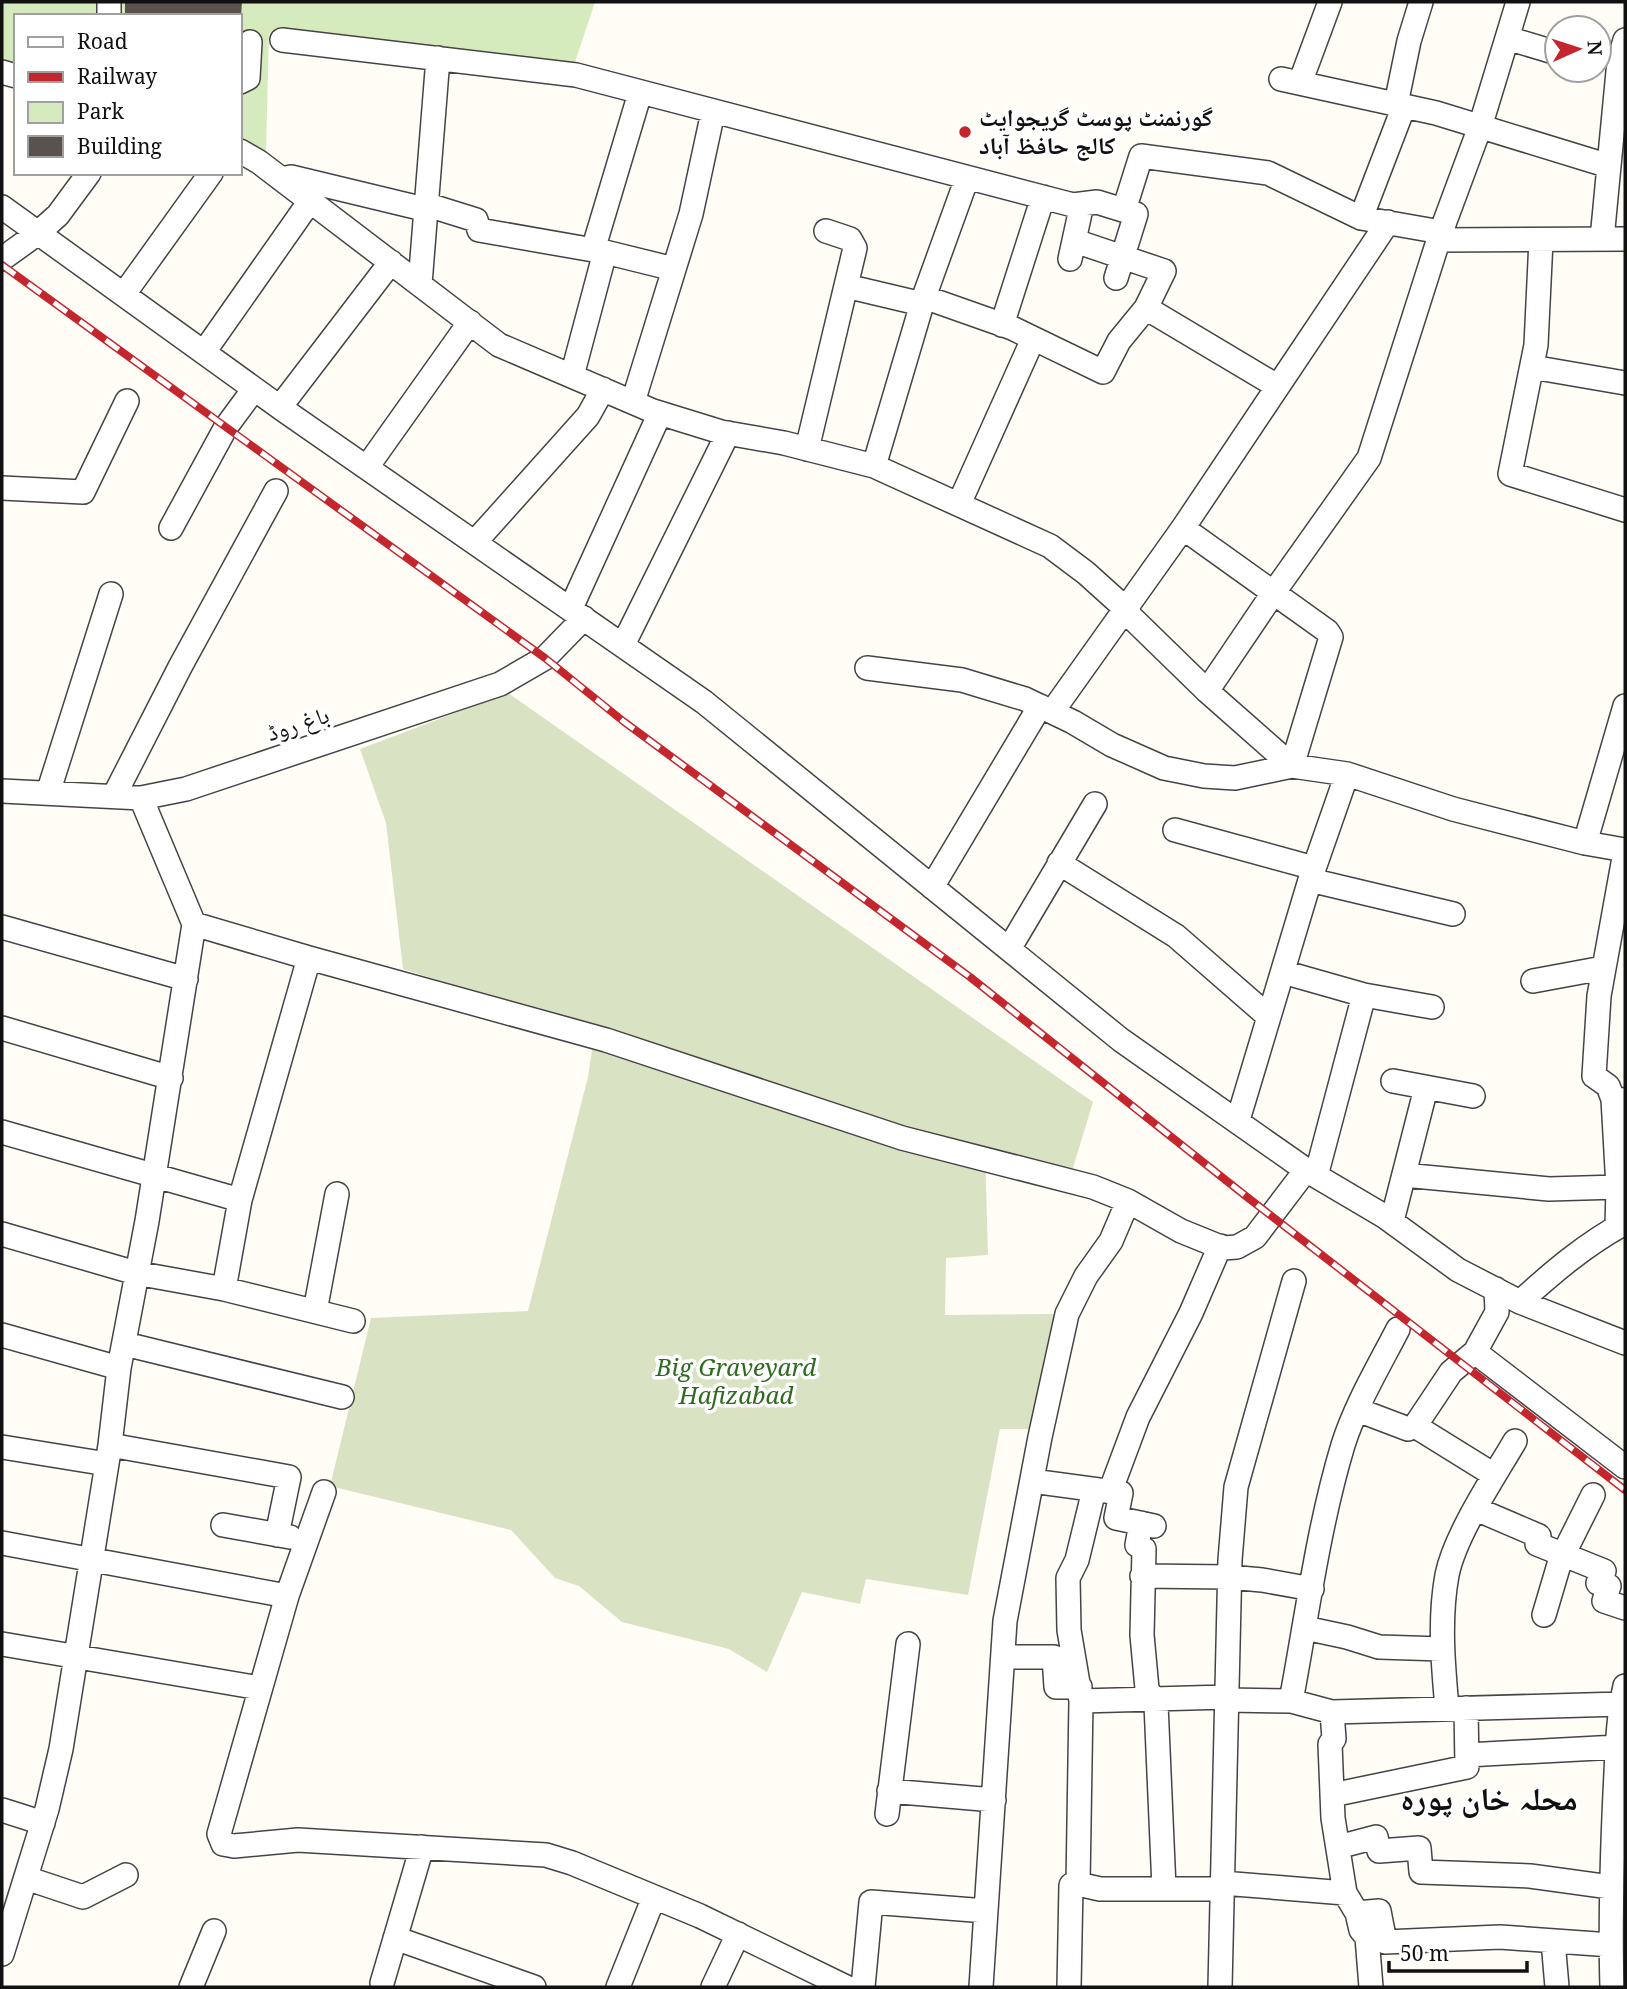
<svg xmlns="http://www.w3.org/2000/svg" width="1627" height="1989" font-family="'Noto Serif','Noto Naskh Arabic',serif">
<style>
.green{fill:#d5ebbd}
.cemetery{fill:#d9e3c4}
.building{fill:#5a524d}
.lines{fill:none;stroke-linecap:round;stroke-linejoin:round}
.minor-casing{stroke:#444;stroke-width:26}
.minor{stroke:#fff;stroke-width:23}
.rail-casing{stroke:#c4262e;stroke-width:8}
.rail{stroke:#fff;stroke-width:5;stroke-dasharray:16;stroke-linecap:butt}
.poi-dot{fill:#c4262e;stroke:#fff;stroke-width:2.5}
.labels{text-anchor:middle;stroke-width:7;stroke-linejoin:round;paint-order:stroke}
.poi-label{font-size:24px;font-weight:bold;fill:#111;stroke:#fff;text-anchor:start}
.street-label{font-size:24px;fill:#111;stroke:#fff}
.park-label{font-size:24px;font-style:italic;fill:#2f6b1f;stroke:#fff}
.district-label{font-size:32px;font-weight:bold;fill:#111;stroke:#fff}
</style>
<rect width="100%" height="100%" fill="#fffdf5"/>
<path class="green" d="M2,2H595L573,68L269,33L266,151L240,142V16H16V67L2,63Z"/>
<path class="cemetery" d="M508,693L1093,1102L1072,1171L985,1149L988,1255L946,1258L945,1315L1056,1314L1032,1429H1000L968,1595L866,1579L860,1604L802,1592L767,1672L729,1649L622,1622L579,1586L555,1578L511,1530L330,1486L371,1318L528,1311L588,1077L595,1030L403,969L386,823L360,749Z"/>
<path class="building" d="M125,2H242L241,16H125Z"/>
<g class="lines">
<g class="minor-casing">
<path id="minor" d="M109,2V16
M1507,38L1557,53
M282,40L576,75L1073,205L1097,202L1136,214L1116,278
M2,72L16,76
M1281,79L1436,113L1609,166
M240,82L248,78L250,42
M1300,83L1330,2
M1396,104L1409,41L1421,2
M240,151L259,162L499,345L653,411L721,432L784,443L874,466L1050,546L1086,573L1127,610L1131,617L1207,691L1292,766
M281,179L291,177L428,210
M428,205L476,220L479,230L605,252L674,269
M2,207L285,411L704,702L1121,1040L1306,1170L1384,1216L1458,1270L1520,1302L1625,1343
M1124,210L1141,156L1268,173L1361,218L1441,232
M1361,218L1404,106
M1602,239L1619,61L1625,40
M1438,240L1625,239
M1541,240L1536,345L1510,474L1625,510
M593,250L640,93
M2,259L38,233L58,215L89,173
M1070,259L1082,204
M420,284L438,58
M846,286L922,304
M124,294L211,173
M924,297L1012,328L1103,372L1119,341L1146,308L1164,271L1075,241
M1146,308L1277,386
M1002,325L1043,197
M204,352L310,201
M1532,367L1625,383
M572,376L605,252
M633,402L691,214L713,112
M280,407L391,262
M807,449L855,248L850,239L826,231
M874,466L924,297L967,178
M367,467L470,322
M2,488L83,492L127,401
M959,504L1033,339
M171,528L226,427L254,389
M1183,528L1327,631L1331,637L1292,766
M475,542L588,416L603,389
M571,608L660,413
M623,645L728,433
M867,668L962,680L1025,699L1073,722L1112,745L1164,768L1204,776L1235,778L1292,766L1347,774L1453,809L1585,843L1625,850
M1207,691L1274,592L1369,458L1441,232L1480,127L1518,2
M1052,712L1183,528L1388,222
M2,791L141,798L186,789L500,684L545,658L584,618
M48,793L111,594
M114,796L180,667L276,491
M1175,830L1314,868
M1585,843L1625,706
M1625,852L1599,996L1594,1076L1608,1086L1613,1099L1625,1100
M1059,863L1176,936L1269,1017
M1310,880L1453,914
M932,887L1040,706
M194,924L309,958L606,1040L902,1138L1093,1187L1128,1201L1181,1231L1223,1248L1237,1247L1255,1237L1306,1170
M2,927L186,979
M1009,949L1095,804
M1283,972L1364,995L1432,1007
M1533,981L1603,968
M2,1028L171,1078
M1393,1081L1473,1096
M1613,1099L1618,1187L1617,1227
M1238,1120L1310,880L1347,774
M2,1132L240,1200
M1404,1175L1549,1189L1618,1187
M1316,1176L1364,995
M1392,1221L1426,1088
M2,1234L136,1273L224,1289L353,1321
M224,1289L240,1200L309,958
M1520,1302C1553,1272 1586,1244 1625,1223
M315,1311L337,1194
M2,1335L119,1368
M125,1344L342,1397
M1475,1352L1625,1467
M1358,1410L1408,1429L1415,1426L1494,1475
M1415,1426L1451,1372L1475,1352L1497,1312L1496,1289
M110,1445L289,1477L277,1535
M2,1447L107,1464
M1032,1481L1121,1493L1116,1518L1154,1526
M324,1492L287,1596L219,1834L223,1844L234,1846L298,1840L546,1855L572,1863L700,1916L846,1987
M1110,1492L1138,1417L1191,1313L1220,1246
M1476,1509L1539,1536L1537,1544L1604,1571L1598,1583L1609,1586L1604,1601L1625,1608
M1141,1523L1137,1545L1144,1549L1142,1635L1147,1689L1156,1704L1164,1888
M223,1525L290,1537
M2,1543L287,1596
M1142,1576L1229,1577L1262,1580L1312,1589
M1544,1615L1560,1561L1593,1495
M1305,1628L1347,1637L1379,1647L1442,1649
M2,1644L260,1688
M1003,1657H1054L1056,1687H1080
M1226,1700L1291,1701L1332,1712L1621,1704
M1081,1701L1226,1697
M1291,1701C1307,1616 1318,1528 1343,1445C1356,1404 1379,1366 1398,1329
M1447,1708C1443,1664 1439,1619 1447,1575C1455,1535 1494,1477 1515,1441
M1332,1712L1334,1739L1330,1744L1333,1818L1345,1893L1357,1913L1361,1930L1367,1937L1371,1987
M1467,1755L1617,1747
M889,1791L994,1800
M1332,1795L1467,1767L1466,1708
M2,1810L43,1823
M887,1814L908,1644
M1338,1847L1376,1837L1379,1851L1419,1848L1421,1872L1530,1876L1610,1887
M26,1878L83,1897L126,1875
M1222,1883L1345,1893
M1078,1884L1100,1889H1222
M1357,1913L1379,1911L1385,1942L1500,1937L1611,1945
M395,1938L534,1987
M1553,1941L1557,1987
M2,1954L47,1809L61,1749L110,1445L119,1368L147,1221L194,924L141,798
M382,1983L422,1847
M191,1987L214,1931
M618,1987L654,1897
M713,1987L738,1934
M863,1987L871,1902L986,1911
M981,1987L1005,1621L1040,1437L1067,1314L1086,1276L1111,1241L1128,1201
M1069,1987L1071,1885L1078,1884L1081,1701L1069,1630L1068,1578L1077,1560L1094,1490
M1220,1987L1230,1560L1236,1487L1294,1281
M1612,1987C1610,1922 1612,1858 1615,1793C1617,1757 1617,1721 1625,1686"/>
</g>
<use href="#minor" class="minor"/>
<g class="rail-casing">
<path id="rail" d="M2,265L545,658L623,721L970,977L1247,1197L1625,1490"/>
</g>
<use href="#rail" class="rail"/>
</g>
<circle class="poi-dot" cx="965" cy="132" r="7"/>
<g class="labels">
<g class="poi-label">
<text x="979" y="126">گورنمنٹ پوسٹ گریجوایٹ<tspan x="979" dy="28">کالج حافظ آباد</tspan></text>
</g>
<g class="street-label">
<text transform="translate(298 724) rotate(-18)" y="8">باغ روڈ</text>
</g>
<g class="park-label">
<text x="736" y="1376">Big Graveyard<tspan x="736" dy="28">Hafizabad</tspan></text>
</g>
<g class="district-label">
<text x="1489" y="1810">محلہ خان پورہ</text>
</g>
</g>
<rect width="1627" height="1989" fill="none" stroke="#111111" stroke-width="7"/>
<rect x="14" y="14" width="228" height="161" fill="#ffffff" stroke="#a0a0a0" stroke-width="2"/>
<rect x="28" y="37" width="35" height="10" fill="#ffffff" stroke="#a0a0a0" stroke-width="2"/>
<text x="77" y="49" font-size="21" fill="#111111">Road</text>
<rect x="28" y="72" width="35" height="10" fill="#c4262e" stroke="#a0a0a0" stroke-width="2"/>
<text x="77" y="84" font-size="21" fill="#111111">Railway</text>
<rect x="28" y="102" width="35" height="21" fill="#d5ebbd" stroke="#a0a0a0" stroke-width="2"/>
<text x="77" y="119" font-size="21" fill="#111111">Park</text>
<rect x="28" y="136" width="35" height="21" fill="#5a524d" stroke="#a0a0a0" stroke-width="2"/>
<text x="77" y="154" font-size="21" fill="#111111">Building</text>
<g transform="translate(1578 49) rotate(87)"><circle r="33" fill="#ffffff" stroke="#a0a0a0" stroke-width="2"/>
<path d="M0-5L12 26L0 18L-12 26Z" fill="#c4262e"/>
<text y="-10" font-size="19" font-weight="bold" text-anchor="middle" fill="#111111">N</text>
</g>
<path d="M1389 1961v10h138v-10" fill="none" stroke="#111111" stroke-width="3.5"/>
<text x="1400" y="1961" font-size="21" fill="#111111" stroke="#ffffff" stroke-width="5" paint-order="stroke">50 m</text>
</svg>
